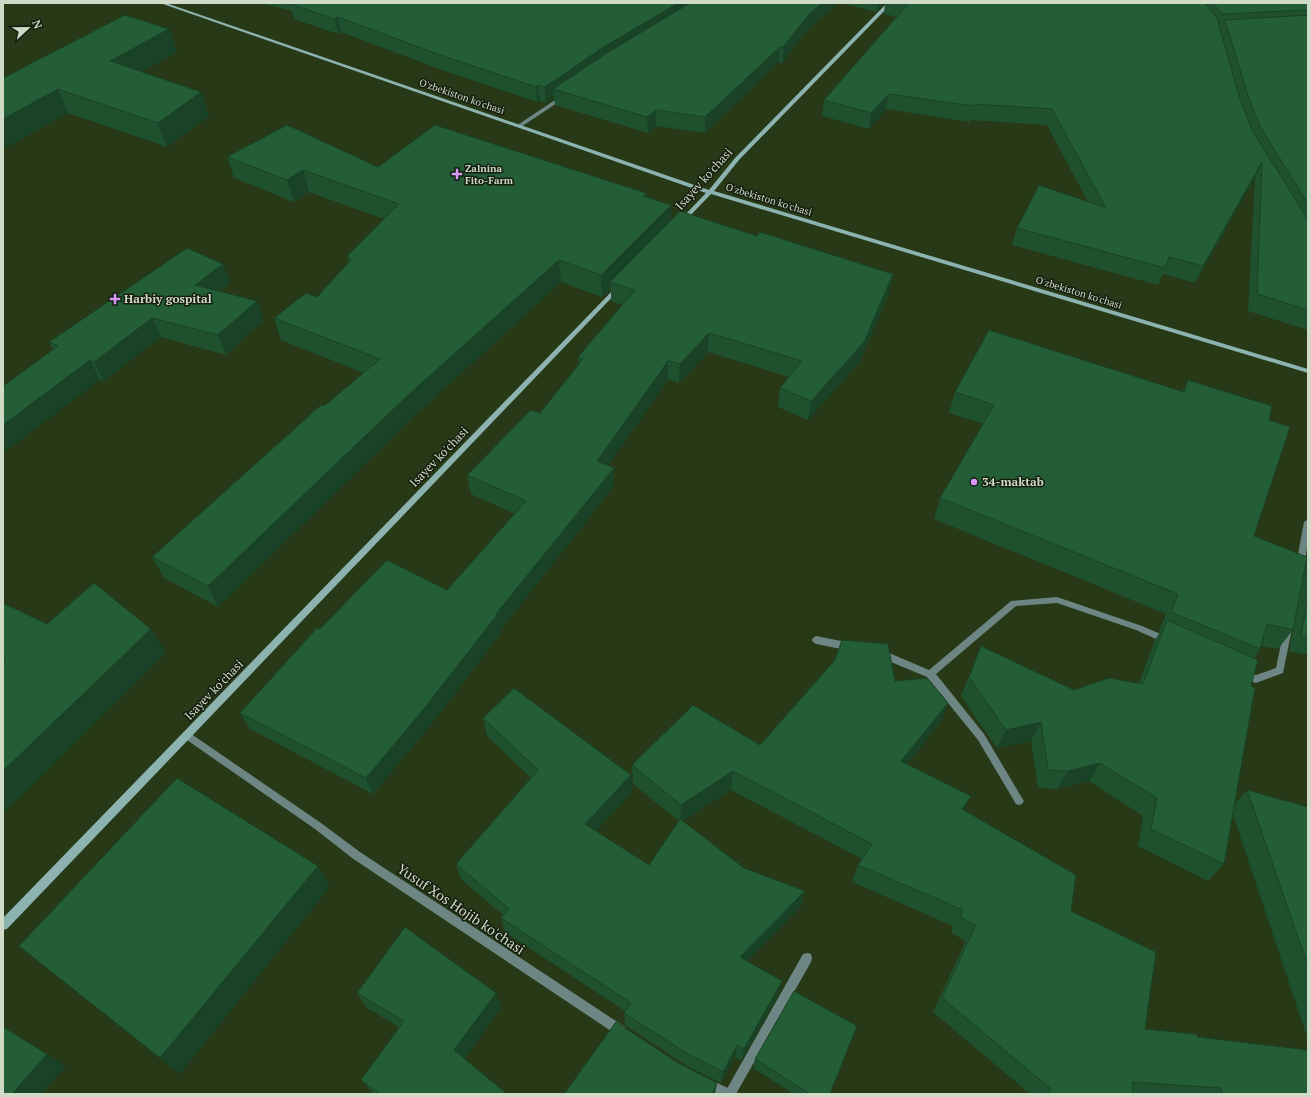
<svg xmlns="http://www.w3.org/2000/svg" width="1311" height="1097" font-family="'PT Serif',serif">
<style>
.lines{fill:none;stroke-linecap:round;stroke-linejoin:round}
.lane{fill:#6d8583;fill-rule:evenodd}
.street{fill:#6d8583;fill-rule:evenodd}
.secondary{fill:#8cb3b0;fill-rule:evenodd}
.wall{fill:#1f512f}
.shaded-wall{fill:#194226}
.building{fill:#245e37;stroke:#194226}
.poi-dot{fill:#d69bfa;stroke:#151e0f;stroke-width:1.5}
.labels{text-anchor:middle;stroke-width:3;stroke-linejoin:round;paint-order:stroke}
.far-street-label{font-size:10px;fill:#d0dbc7;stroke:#151e0f}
.far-poi-label{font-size:10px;font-weight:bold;fill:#d0dbc7;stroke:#151e0f;text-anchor:start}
.street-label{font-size:12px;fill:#d0dbc7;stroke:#151e0f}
.poi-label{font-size:12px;font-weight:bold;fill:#d0dbc7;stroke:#151e0f;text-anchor:start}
.near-street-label{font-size:14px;fill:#d0dbc7;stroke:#151e0f}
</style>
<rect width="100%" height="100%" fill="#273916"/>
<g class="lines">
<path class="lane" d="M564,94L567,96L566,97L521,127L516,126Z
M1308,519V543L1304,565L1303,567H1297L1296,565L1304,522Z
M1057,597L1142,626L1170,638L1171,640L1170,642L1167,644L1136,630L1057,603L1016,606L936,674L984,734L1022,798L1024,801L1022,804L1019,805L1016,804L978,740L927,677L879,657L878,654L879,651L882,650L929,670L1011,601Z
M1288,626L1291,627L1292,629L1283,673L1256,683L1241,677L1240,674L1241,671L1244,670L1256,675L1276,668L1284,629L1285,627Z
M816,636L851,643L854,644L855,647L854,650L851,651L816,644L813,642L812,640L813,638Z
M807,953L811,954L812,958L811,962L736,1094H724L803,954Z"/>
<path class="street" d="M187,731L321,823L360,852L625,1027L627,1031L625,1035L621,1037L617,1035L352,858L315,829L184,738L182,735L184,732Z
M707,1078L732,1090L734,1094H716L703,1088L701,1084L703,1080Z"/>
<path class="secondary" d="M160,3H166L709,190L735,158L887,3H892L739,160L714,191L1308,369V373L711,194L684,222H680V220L706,193Z
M617,287L619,288V290L7,929L3,930V918L615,288Z"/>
</g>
<path class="wall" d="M261,3H839L809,28L782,63L779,62L705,133L656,126L648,133L555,105L554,97L546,103L540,101L537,102L442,70L341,32L338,34L294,19L292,11Z
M842,3H885L876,12Z
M885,3H1308V330L1248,311L1255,178L1195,283L1163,274L1158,285L1012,245L1017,228L1088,202L1047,125L970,120V122L886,109L869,129L822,116L824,100L897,17L884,14Z
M169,29L177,52L141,72L201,92L209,116L167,147L68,113L3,149V78Z
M227,157L378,167L646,193V197L671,220L757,236L893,274L889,293L860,361L808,420L778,407L780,388L789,377L708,352L679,383L668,380L608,465L614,468V486L500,631L501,633L429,727L373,794L250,729L240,713L320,629L447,590L515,514L471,494L467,475L540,413L579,365L578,357L623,305L611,301V288L602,297L561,282L411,419L218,607L164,578L152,557L324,406L364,373L281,340L274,318L317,297L349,262L347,256L384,219L309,192L294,202L234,178Z
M223,264L230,283L220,291L264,320L226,355L161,337L104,381L100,380L53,350L49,342Z
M1188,380L1269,420L1254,536L1302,581L1308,558V655L1289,651L1293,630L1278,649L1261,646L1260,649L1254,658L1251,686L1235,804L1247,790L1308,807V1040L1233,815L1224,864L1208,881L1138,846L1143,816L1089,781L1057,789L1038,788L1031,741L997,748L961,696L981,646L1074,690L1139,683L1155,640L1160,632H1159L1166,614L934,519L940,498L983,424L949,413L955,392H1182Z
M895,681L948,703L940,723L907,764L964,810L1071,911L1145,1029L1198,1037L1308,1094H1030L933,1012L966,941L951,933L953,926L852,882L858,865L862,859L731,790L683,821L744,868L805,891L801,906L747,961L782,981L779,994L741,1061L735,1057L721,1083L687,1066L625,1025L624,1013L625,1011L505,932L501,918L503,915L461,879L456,864L531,778L487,736L483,718L632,792L596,831L649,865L679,821L633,784L632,765L760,745Z
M357,993H496L501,1008L464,1059L507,1094H374L372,1092L361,1080L399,1027L367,1008Z
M755,1059L830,1094H794L753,1068Z"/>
<path class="shaded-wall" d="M678,3H703L553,89L554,97L546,103L545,87L602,48Z
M823,3H839L809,28L782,63L783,47L810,13Z
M878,3H885L876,12Z
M338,17L341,32L338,34L335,19Z
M169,29L177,52L119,84L110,61Z
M780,47L779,62L705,133V117Z
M538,85L540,101L537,102L536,87Z
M58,89L68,113L3,149V119Z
M201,92L209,116L167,147L158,123Z
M889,94L886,109L869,129L871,113Z
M656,110V126L648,133L647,117Z
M1262,162L1255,178L1195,283L1203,266Z
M303,170L309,192L294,202L287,180Z
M671,205L670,227L610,282L611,288L602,297L601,275Z
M559,260L561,282L411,419L218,607L208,586L406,397Z
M223,264L230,283L203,304L195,285Z
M893,274L889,293L860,361L808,420L811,401Z
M257,301L264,320L226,355L218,335Z
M152,318L161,337L104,381L94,362Z
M709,333L708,352L679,383L680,364Z
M90,360L100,380L3,453V425Z
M668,361V380L598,480L597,461Z
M614,468V486L500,631L501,633L429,727L373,794L366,778L496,614Z
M151,629L166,653L3,814V771Z
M948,703L940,723L894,780L901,761Z
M1041,722L1031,741L997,748L1006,730Z
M1100,763L1089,781L1057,789L1068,771Z
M733,771L731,790L680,823L681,805Z
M631,775L632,792L587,840L585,824Z
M971,796L962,814V809Z
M318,866L330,887L180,1074L160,1058Z
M805,891L801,906L738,970L740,957Z
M782,981L779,994L741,1061L744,1049Z
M496,993L501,1008L461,1064L454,1050Z
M737,1045L735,1057L721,1083L723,1072Z
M47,1054L66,1066L42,1094H12Z
M717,1083L715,1094H712Z"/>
<path class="building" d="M293,3H678L602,48L545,87L538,85L536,87L440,55L338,17L335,19L291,4Z
M690,3H823L810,13L783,47H780L705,117L656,110L647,117L553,89L607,53Z
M904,3H1205L1217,18L1239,96L1252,130L1308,220V310L1257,294L1262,162L1203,266L1169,257L1165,268L1017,228L1039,185L1106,208L1052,109L974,104L973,106L889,94L871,113L824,100L908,4Z
M1213,3H1308V10L1222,14Z
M125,15L169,29L110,61L201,92L158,123L58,89L3,119V78Z
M1308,15V204L1261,128L1248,96L1225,20Z
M287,125L378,167L435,125L646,193L643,196L671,205L601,275L559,260L406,397L208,586L152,557L321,405L324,406L380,359L274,318L306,293L317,297L351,260L347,256L399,204L303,170L287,180L227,157Z
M680,211L757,236L760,232L893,274L864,342L811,401L780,388L802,361L709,333L680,364L668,361L597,461L614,468L496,614L497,615L423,710L366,778L240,713L317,628L320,629L387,560L447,590L526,501L467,475L531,410L540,413L583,359L578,357L635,290L610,282Z
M187,248L223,264L195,285L257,301L218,335L152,318L94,362L90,360L3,425V386L58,346L49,342Z
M989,330L1184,392L1188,380L1272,406L1269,420L1290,427L1254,536L1307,557L1293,630L1267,624L1260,649L1171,612L1178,594L940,498L994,405L955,392Z
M94,583L151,629L3,771V664L5,662L3,661V603L47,624Z
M1308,598V637L1301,636Z
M1167,620L1258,660L1251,686L1255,688L1224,864L1151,829L1157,798L1100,763L1068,771L1048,770L1041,722L1006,730L969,677L981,646L1074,690L1109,678L1143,684Z
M842,640L888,644L895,681L927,678L948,703L901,761L971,796L962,809L1076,875L1071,911L1156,952L1145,1029L1196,1034L1198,1037L1308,1050V1094H1223L1221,1088L1132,1082L1133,1094H1049L1051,1089L942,998L976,925L960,917L963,910L858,865L872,844L733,771L681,805L632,765L693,705L760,745L835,660Z
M514,688L631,775L585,824L649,865L680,819L744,868L805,891L740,957L782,981L744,1049L737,1045L723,1072L688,1054L624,1013L631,1003L501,918L509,909L456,864L538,770L483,718Z
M177,778L318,866L160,1058L19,946Z
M1247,790L1308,807V966Z
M405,927L496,993L454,1050L507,1094H380L361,1080L404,1021L357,993Z
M794,991L857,1026L830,1094H810L755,1059Z
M616,1022L678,1063L717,1083L712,1094H564Z
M3,1027L47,1054L12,1094H3Z"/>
<g class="poi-dot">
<path d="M455 168h4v4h4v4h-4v4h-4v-4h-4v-4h4z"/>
<path d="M113 293h4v4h4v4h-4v4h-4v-4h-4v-4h4z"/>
<circle cx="974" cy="482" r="4"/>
</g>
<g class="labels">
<g class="far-street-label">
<text transform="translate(462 96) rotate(19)" y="4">O'zbekiston ko'chasi</text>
<text transform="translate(769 199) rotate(17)" y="4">O'zbekiston ko'chasi</text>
<text transform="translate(1079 292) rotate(17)" y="4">O'zbekiston ko'chasi</text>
</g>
<g class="far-poi-label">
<text x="465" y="172">Zalnina<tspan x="465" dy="12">Fito-Farm</tspan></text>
</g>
<g class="street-label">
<text transform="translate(704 179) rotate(-48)" y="4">Isayev ko'chasi</text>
<text transform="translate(439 457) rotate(-46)" y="4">Isayev ko'chasi</text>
<text transform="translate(214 690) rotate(-46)" y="4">Isayev ko'chasi</text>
</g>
<g class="poi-label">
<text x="124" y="303">Harbiy gospital</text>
<text x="982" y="486">34-maktab</text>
</g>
<g class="near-street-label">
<text transform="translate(461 909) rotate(34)" y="5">Yusuf Xos Hojib ko'chasi</text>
</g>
</g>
<rect width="1311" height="1097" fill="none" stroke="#d0dbc7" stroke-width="8"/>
<g transform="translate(28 28) rotate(68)" stroke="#151e0f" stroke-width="3" paint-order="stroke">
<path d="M0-3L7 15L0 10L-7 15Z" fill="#d0dbc7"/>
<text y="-6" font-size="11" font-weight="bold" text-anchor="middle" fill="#d0dbc7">N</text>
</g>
</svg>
